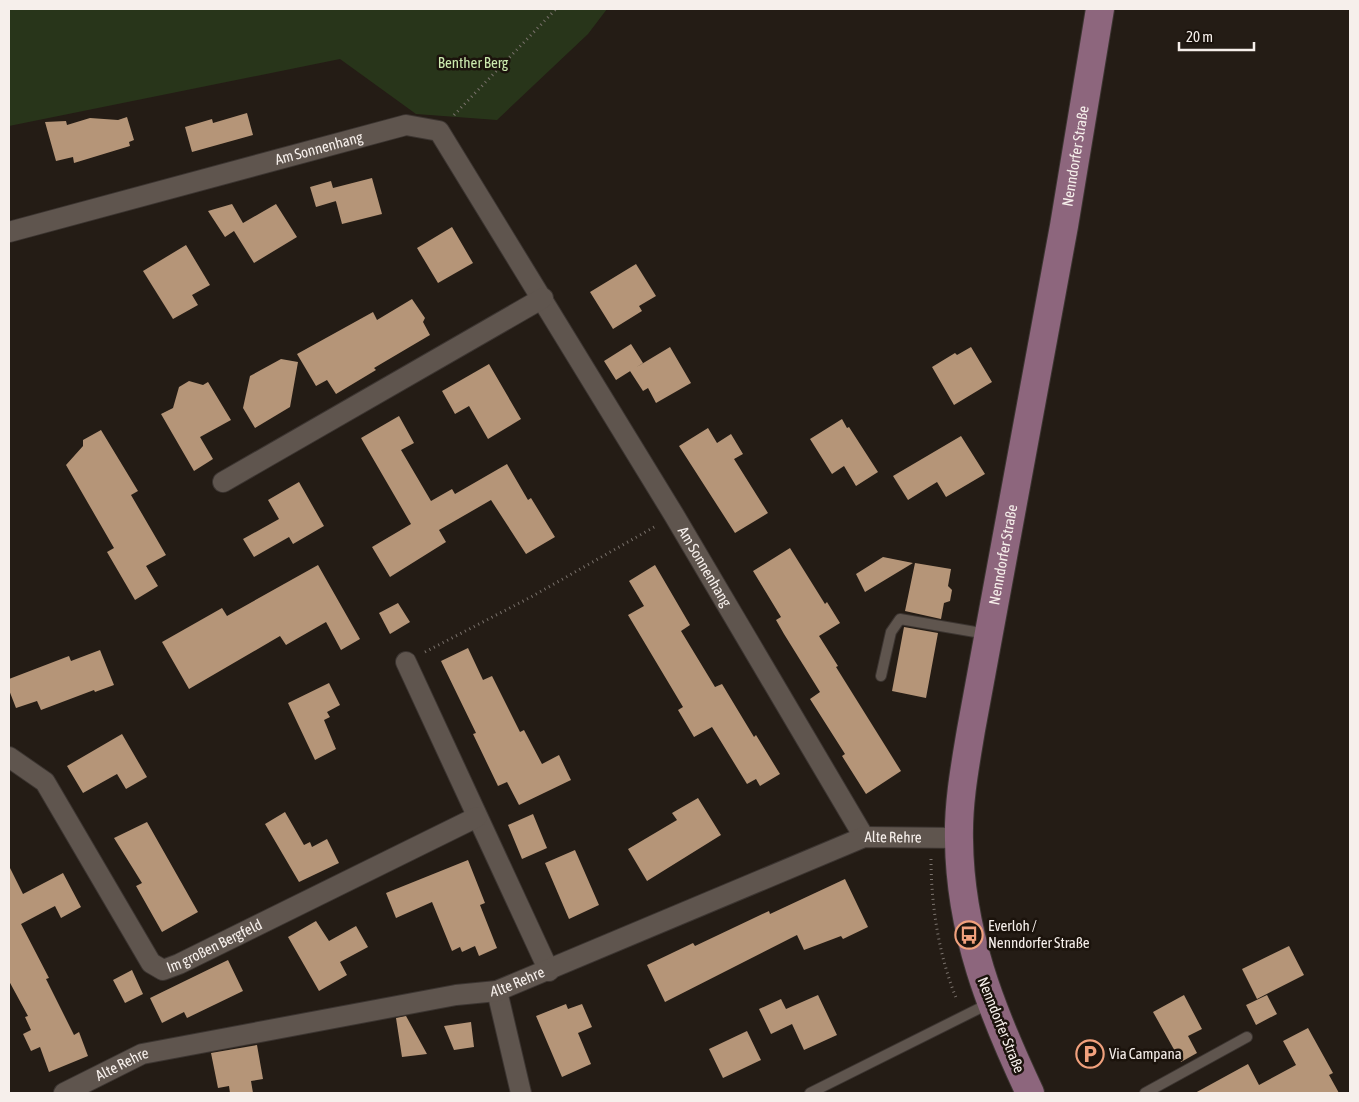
<svg xmlns="http://www.w3.org/2000/svg" width="1359" height="1102" font-family="'Asap Condensed',sans-serif">
<style>
.green{fill:#28351a}
.building{fill:#b59578}
.lines{fill:none;stroke-linecap:round;stroke-linejoin:round}
.lane-casing{stroke:#3c3531;stroke-width:12}
.street-casing{stroke:#3c3531;stroke-width:22}
.primary-casing{stroke:#3c3531;stroke-width:30}
.path{stroke:#7a726c;stroke-width:3;stroke-dasharray:1 4;stroke-linecap:butt}
.lane{stroke:#5f554e;stroke-width:10}
.street{stroke:#5f554e;stroke-width:20}
.primary{stroke:#8d667d;stroke-width:28}
.labels{text-anchor:middle;stroke-width:5;stroke-linejoin:round;paint-order:stroke}
.park-label{font-size:15px;fill:#cceaae;stroke:#1b130c}
.street-label{font-size:15px;fill:#f6efeb;stroke:#1b130c}
.poi-label{font-size:15px;fill:#f6efeb;stroke:#1b130c;text-anchor:start}
</style>
<rect width="100%" height="100%" fill="#241c15"/>
<path class="green" d="M9,9H607L588,34L497,120L416,114L340,59L9,126Z"/>
<path class="building" d="M247,113L253,135L192,152L185,127L212,119L213,123Z
M127,117L134,140L129,142L130,146L74,163L73,157L56,161L45,122L66,121L67,125L90,118L118,120Z
M372,178L382,214L342,224L334,194L336,201L316,207L310,187L331,181L333,188Z
M232,204L243,223L276,204L297,237L254,263L234,231L225,237L208,211Z
M452,227L473,263L438,283L417,248Z
M186,245L210,285L192,295L198,305L173,319L143,271Z
M636,264L656,296L639,306L642,311L613,329L590,292Z
M412,299L425,318L423,322L430,335L374,368L376,370L336,394L327,380L316,386L297,354L373,312L377,320Z
M631,344L643,363L616,380L604,361Z
M670,347L691,383L656,403L648,388L643,391L630,371Z
M971,347L992,382L954,405L932,367L955,353L957,355Z
M281,359L298,362L290,407L255,428L243,408L250,376Z
M489,364L521,419L488,439L469,406L455,414L442,391Z
M189,381L203,385L208,382L231,420L200,437L213,459L194,471L161,414L173,408L179,387Z
M399,416L414,443L401,450L431,501L452,489L455,494L507,464L528,500L531,498L555,537L526,554L491,500L439,530L446,542L390,577L372,547L411,524L361,438Z
M842,419L847,428L849,427L878,472L856,486L844,466L832,474L810,439Z
M708,428L717,443L731,434L743,454L734,459L768,513L735,533L679,446Z
M101,430L138,491L131,495L166,555L146,566L158,586L135,600L107,552L114,548L66,465L83,446V440Z
M961,436L985,474L946,497L937,482L908,500L893,476Z
M299,482L324,526L293,544L289,537L254,557L243,539L279,519L268,500Z
M790,548L825,604L827,602L840,623L819,636L838,666L836,667L901,771L866,794L842,756L845,754L810,699L820,692L784,634L776,620L781,617L753,571Z
M883,557L913,563L865,592L856,574Z
M915,563L951,569L948,586L952,590L950,601L944,603L941,619L905,611Z
M318,565L360,639L341,650L326,622L286,645L280,636L189,689L162,642L222,608L227,616Z
M655,565L690,625L681,631L715,687L722,684L754,737L756,735L780,774L760,786L756,779L747,784L712,727L694,737L678,710L683,707L628,615L644,606L629,581Z
M398,603L410,622L390,634L379,613Z
M904,627L938,633L926,698L892,691Z
M468,648L483,680L492,676L520,732L524,730L542,764L559,755L571,780L519,805L507,782L498,786L473,734L476,733L441,661Z
M100,650L114,685L95,692L94,690L41,710L37,701L16,708L9,690V679L69,656L71,661Z
M329,683L340,705L327,712L330,717L324,720L336,749L315,760L288,703Z
M122,734L147,777L126,789L117,774L83,793L67,766Z
M698,798L721,835L647,881L628,849L677,820L672,813Z
M285,812L304,845L310,842L312,847L327,839L339,863L299,882L265,824Z
M533,814L547,848L522,859L508,825Z
M147,822L198,912L162,932L136,886L142,883L114,838Z
M575,850L599,905L569,919L545,863Z
M468,860L485,903L480,905L497,948L479,956L475,946L462,952L460,947L452,951L432,902L396,918L386,893Z
M9,866L23,894L63,873L81,907L61,918L55,906L21,924L49,978L46,979L74,1035L79,1032L88,1056L49,1072L40,1047L31,1051L23,1034L31,1030L25,1017L28,1016L9,981Z
M845,879L868,927L843,939L841,936L804,950L797,935L665,1002L647,965L693,943L695,946L769,911L770,914Z
M316,921L329,941L356,926L368,947L340,962L347,975L319,991L288,937Z
M1289,946L1304,975L1257,999L1242,969Z
M228,960L243,991L187,1018L184,1012L162,1023L150,998Z
M132,970L143,994L125,1003L113,980Z
M818,995L837,1035L804,1050L792,1024L771,1034L759,1009L781,999L786,1009Z
M1184,995L1202,1029L1188,1036L1197,1053L1181,1062L1153,1012Z
M1267,995L1277,1014L1256,1025L1246,1005Z
M566,1004L568,1009L582,1004L592,1027L578,1033L591,1064L562,1077L536,1016Z
M406,1016L427,1054L402,1057L396,1018Z
M471,1022L474,1047L454,1050L444,1026Z
M1308,1028L1333,1073L1329,1075L1339,1093H1195L1248,1064L1259,1085L1296,1065L1283,1041Z
M747,1031L761,1060L723,1078L709,1049Z
M257,1045L263,1079L251,1081L253,1093H230L229,1086L218,1088L211,1053Z"/>
<g class="lines">
<g class="lane-casing">
<path id="lane" d="M881,676L891,632L900,619L987,634
M810,1093L990,1003
M1145,1093L1247,1037"/>
</g>
<g class="street-casing">
<g id="street">
<path id="s1" d="M9,232L406,125L439,131L674,515L864,837"/>
<path d="M223,482L543,298"/>
<path d="M406,662L549,971"/>
<path id="s2" d="M9,757L45,782L151,963L163,970L179,964L477,817"/>
<path d="M497,991L521,1093"/>
<path id="s3" d="M64,1093L142,1054L456,995L497,991L864,837L959,838"/>
</g>
</g>
<g class="primary-casing">
<g id="primary">
<path id="s4" d="M1030,1093C991,1010 960,932 959,840C958,803 965,766 971,730L1064,226L1100,9"/>
</g>
</g>
<path class="path" d="M454,115L556,9
M425,652L531,597L656,526
M931,859C931,905 939,957 957,1000"/>
<use href="#lane" class="lane"/>
<use href="#street" class="street"/>
<use href="#primary" class="primary"/>
</g>
<defs>
<g id="bus-ring" transform="scale(1.4375)"><circle r="9.5" fill="#1b130c" stroke="#f1a17d" stroke-width="1.5"/><path d="M-5-6H5V4H4V6H2V4H-2V6H-4V4H-5ZM-3.5-4V0h7V-4ZM-3.5 1.2v1.5H-2V1.2ZM2 1.2v1.5H3.5V1.2Z" fill="#f1a17d"/></g>
<g id="parking-ring" transform="scale(1.4375)"><circle r="9.5" fill="#1b130c" stroke="#f1a17d" stroke-width="1.5"/><path d="M-3.5-5.5H1a3.5 3.5 0 0 1 0 7H-1V5.5H-3.5ZM-1-3.4V-.6H.8a1.4 1.4 0 0 0 0-2.8Z" fill="#f1a17d"/></g>
</defs>
<g fill-rule="evenodd">
<use href="#bus-ring" x="969" y="935"/>
<use href="#parking-ring" x="1090" y="1054"/>
</g>
<g class="labels">
<g class="park-label">
<text x="473" y="68">Benther Berg</text>
</g>
<g class="street-label">
<text dy="5" stroke="none"><textPath href="#s1" startOffset="321">Am Sonnenhang</textPath></text>
<text dy="5" stroke="none"><textPath href="#s4" startOffset="959">Nenndorfer Straße</textPath></text>
<text dy="5" stroke="none"><textPath href="#s4" startOffset="554">Nenndorfer Straße</textPath></text>
<text dy="5" stroke="none"><textPath href="#s1" startOffset="955">Am Sonnenhang</textPath></text>
<text dy="5" stroke="none"><textPath href="#s3" startOffset="875">Alte Rehre</textPath></text>
<text dy="5" stroke="none"><textPath href="#s2" startOffset="324">Im großen Bergfeld</textPath></text>
<text dy="5" stroke="none"><textPath href="#s3" startOffset="470">Alte Rehre</textPath></text>
<text transform="translate(1001 1025) rotate(68)" y="5">Nenndorfer Straße</text>
<text dy="5" stroke="none"><textPath href="#s3" startOffset="65">Alte Rehre</textPath></text>
</g>
<g class="poi-label">
<text x="988" y="931">Everloh /<tspan x="988" dy="17">Nenndorfer Straße</tspan></text>
<text x="1109" y="1059">Via Campana</text>
</g>
</g>
<rect width="1359" height="1102" fill="none" stroke="#f6efeb" stroke-width="20"/>
<path d="M1179 42v8h75v-8" fill="none" stroke="#f6efeb" stroke-width="2.5"/>
<text x="1186" y="42" font-size="15" fill="#f6efeb" stroke="#1b130c" stroke-width="4" paint-order="stroke">20 m</text>
</svg>
